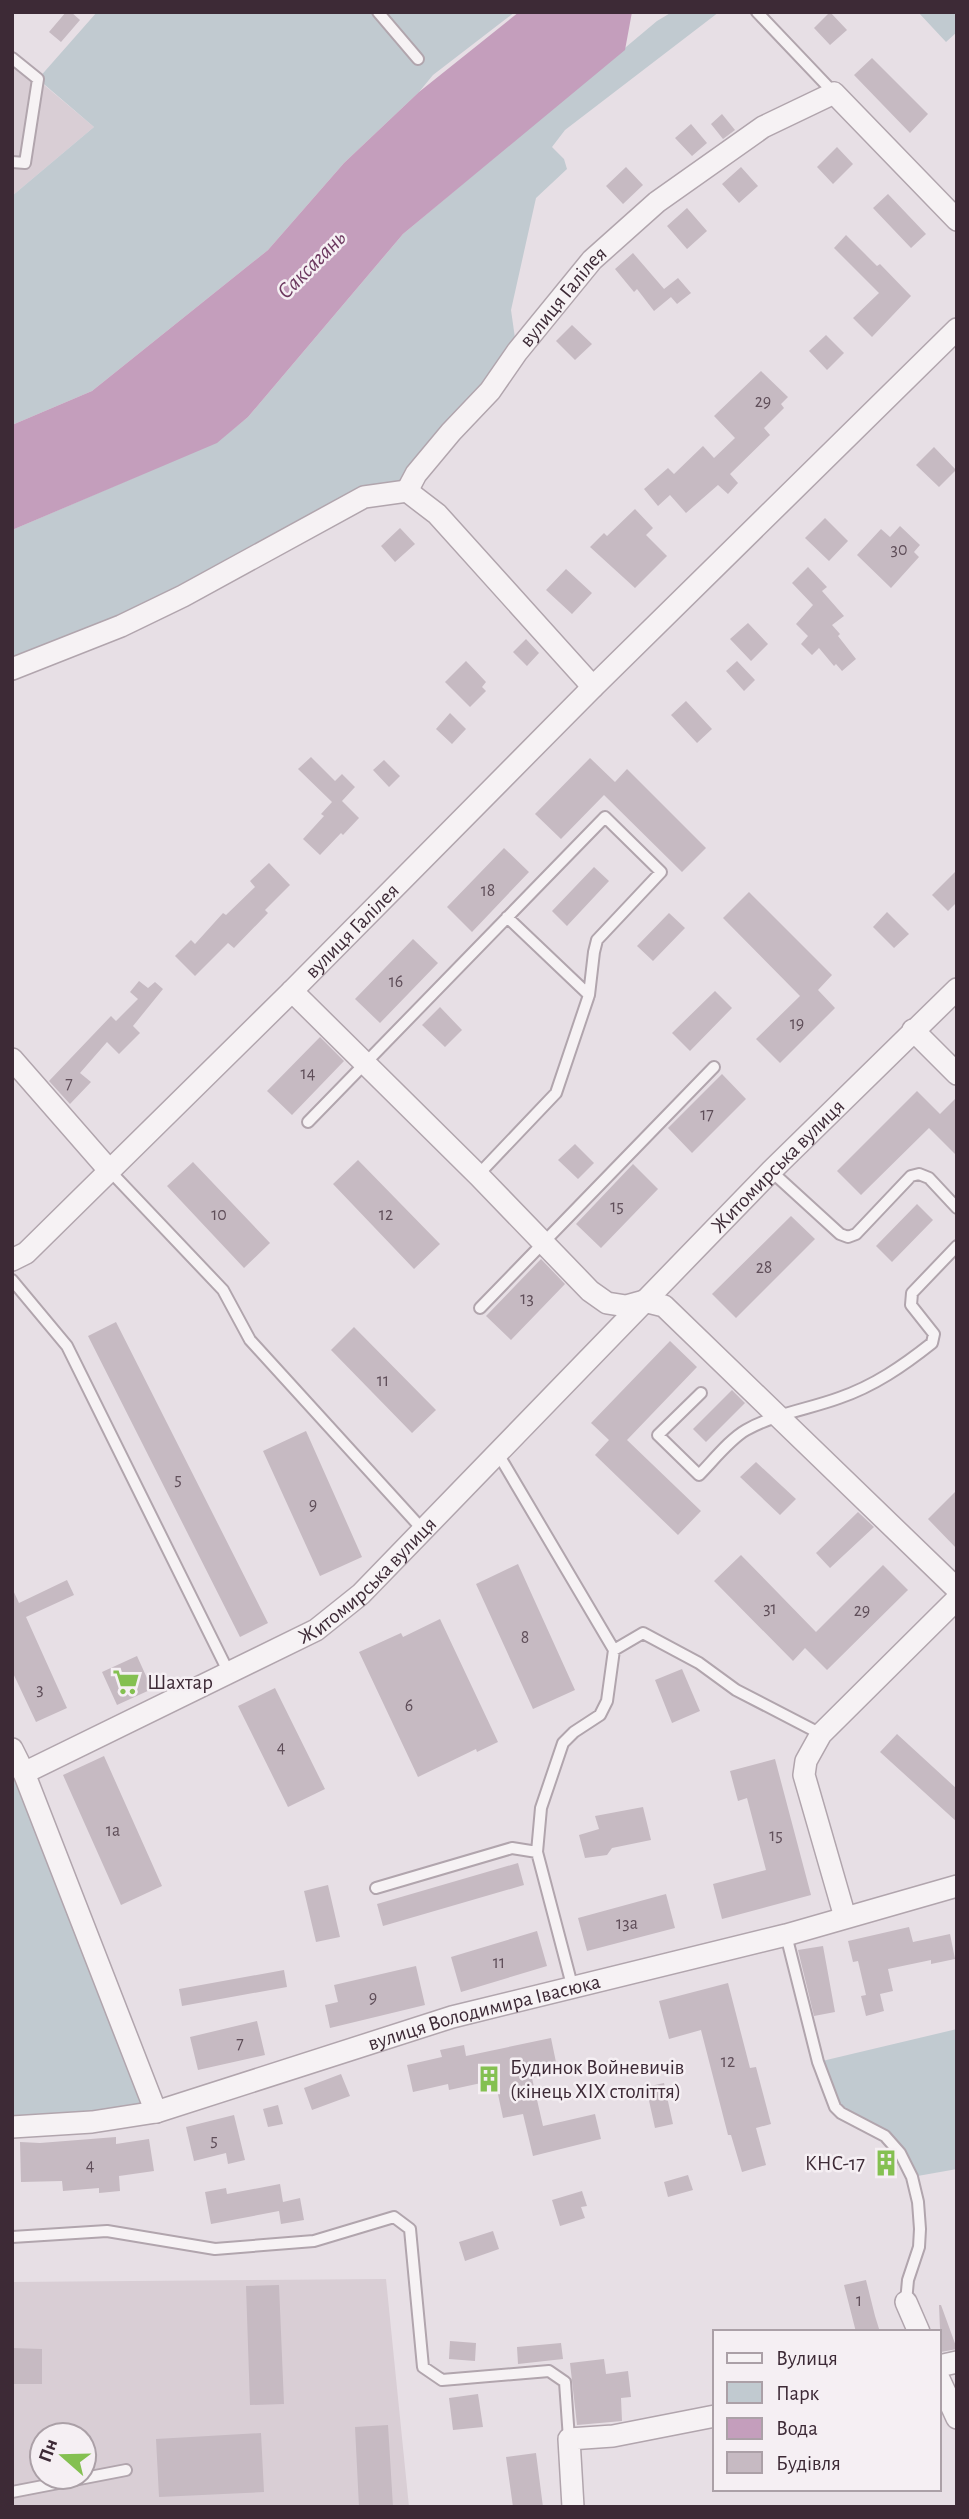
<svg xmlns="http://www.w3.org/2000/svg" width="969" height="2519" font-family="'Alegreya Sans',sans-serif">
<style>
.built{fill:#d9ced5;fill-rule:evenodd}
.green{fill:#c1cad0}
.water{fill:#c49ebc}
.building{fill:#c6bac2}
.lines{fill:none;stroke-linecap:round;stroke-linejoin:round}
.service-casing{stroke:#b1a5ad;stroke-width:14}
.minor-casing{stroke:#b1a5ad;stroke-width:24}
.service{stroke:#f6f2f4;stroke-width:10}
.minor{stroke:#f6f2f4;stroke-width:21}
.labels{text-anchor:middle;stroke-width:5;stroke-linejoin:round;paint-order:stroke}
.number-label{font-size:18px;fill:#5f4e59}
.street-label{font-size:21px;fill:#3d2a36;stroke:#f5eff3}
.poi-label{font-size:21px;fill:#3d2a36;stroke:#f5eff3;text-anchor:start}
.water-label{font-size:23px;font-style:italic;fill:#6c385f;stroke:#f5eff3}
</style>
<rect width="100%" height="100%" fill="#e7dfe5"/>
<path class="built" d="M12,58L94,127L12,196Z
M386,2279L409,2507H12V2282ZM42,2435H84V2477H42Z"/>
<path class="green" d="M97,12H515L433,75L419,92L344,163L268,250L92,391L12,425V196L94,127L38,79Z
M672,12H719L565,130L552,147L564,159L567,169L536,198L511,310L517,352L416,474L384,493L12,669V530L217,442L248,417L403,234L657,21Z
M918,12H957V32L946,42Z
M12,1749L156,2112L12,2127Z
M957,2029V2169L912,2177L885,2136L841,2113L818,2062Z"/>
<path class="water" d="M519,12H632L625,50L403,234L248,417L217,443L12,530V425L92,391L268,250L344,163L419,92Z"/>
<path class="building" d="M66,12H71L80,20L61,42L49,32Z
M830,12L847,30L830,45L814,28Z
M872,58L928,114L910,133L854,75Z
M722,114L735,130L723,139L711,124Z
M691,124L707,143L692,156L675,138Z
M837,147L853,164L833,184L817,167Z
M626,167L643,185L623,204L606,186Z
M741,167L758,186L739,203L722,184Z
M888,194L926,234L911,248L873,208Z
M687,208L707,231L687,249L667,226Z
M846,235L877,266L880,264L911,296L872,337L853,318L879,293L834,248Z
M633,253L671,297L654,311L637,289L634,292L615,269Z
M678,278L691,293L677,304L664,289Z
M572,325L592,344L575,360L556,341Z
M826,335L844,353L827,370L809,351Z
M761,371L788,397L781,404L784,408L764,428L770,435L730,474L738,483L728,494L718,485L686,513L670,495L658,506L644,489L668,468L674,474L703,446L714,458L735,438L714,416Z
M934,447L956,470L939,487L916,465Z
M635,509L653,528L646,535L667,556L635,588L590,547L604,533L607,536Z
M825,518L848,541L829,561L805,538Z
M900,526L920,545L914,552L919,557L891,588L857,555L881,529L890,537Z
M400,528L415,544L395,562L381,546Z
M808,567L827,587L822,591L844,616L832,625L840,634L838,636L856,659L842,671L836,664L834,666L819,648L812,655L801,644L808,636L796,624L813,605L792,583Z
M566,569L592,593L572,614L546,590Z
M748,623L768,644L751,661L730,639Z
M526,639L539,653L527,666L513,652Z
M466,661L486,682L482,687L486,691L470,707L445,682Z
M737,661L755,680L744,691L726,671Z
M686,701L712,729L697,743L671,715Z
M450,713L466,729L452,744L436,729Z
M311,757L335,781L342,774L355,787L342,801L359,818L343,835L341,833L320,855L303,839L324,816L321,814L332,802L298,769Z
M590,758L615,782L627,769L706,848L682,872L604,795L561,839L535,814Z
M384,760L400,776L389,787L373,770Z
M504,848L529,872L472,932L447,907Z
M269,863L290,885L265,910L268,913L234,948L228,943L195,976L175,956L191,940L195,944L223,913L226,915L255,887L250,881Z
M594,867L609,881L567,926L552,911Z
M957,870V902L948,911L932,895Z
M749,892L832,975L818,990L835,1008L780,1063L756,1039L800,996L723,918Z
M887,912L909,934L894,948L873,927Z
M669,913L685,928L653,961L637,946Z
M413,939L438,963L380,1023L355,999Z
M139,981L148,988L155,982L163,989L133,1026L140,1033L119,1054L107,1042L80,1073L91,1082L70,1104L49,1081L111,1016L116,1021L138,999L130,992Z
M715,991L732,1008L690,1051L672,1033Z
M440,1007L462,1030L445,1047L422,1025Z
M320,1037L344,1061L292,1115L267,1091Z
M722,1074L746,1099L692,1153L668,1128Z
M917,1091L940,1114L957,1097V1156L929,1128L861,1195L837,1171Z
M575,1144L594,1163L578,1179L558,1160Z
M358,1160L440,1244L414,1269L333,1184Z
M193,1162L270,1243L244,1268L167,1186Z
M633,1164L658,1189L601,1248L576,1224Z
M917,1204L933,1220L892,1262L876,1246Z
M791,1216L815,1239L736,1318L712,1294Z
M541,1259L565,1284L511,1340L486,1316Z
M116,1322L268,1623L240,1637L88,1336Z
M354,1327L436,1410L412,1433L331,1350Z
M670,1341L697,1367L627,1440L701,1511L678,1535L595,1455L609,1440L591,1423Z
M732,1390L745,1403L706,1442L693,1429Z
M306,1431L362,1557L320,1576L263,1451Z
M756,1462L796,1499L780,1515L740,1477Z
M957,1490V1549L928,1519Z
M858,1512L874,1527L830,1568L816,1553Z
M741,1555L816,1632L883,1565L908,1590L827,1670L805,1648L793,1661L714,1581Z
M518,1564L575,1690L533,1709L476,1584Z
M67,1580L74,1595L26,1617L67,1708L36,1722L12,1671V1588L19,1603Z
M440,1619L498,1742L477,1752L476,1749L418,1777L359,1652L401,1633L403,1637Z
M137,1656L152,1689L117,1705L102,1672Z
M682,1669L700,1711L672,1723L655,1680Z
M275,1688L325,1789L288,1807L238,1706Z
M897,1734L957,1789V1822L880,1752Z
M104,1756L162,1886L121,1905L63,1775Z
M775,1759L811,1895L722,1919L713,1884L766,1870L747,1798L738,1801L730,1771Z
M643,1807L651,1840L612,1848L607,1855L585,1858L579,1835L599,1829L595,1816Z
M518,1863L524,1885L383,1926L377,1904Z
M328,1885L340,1937L316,1942L304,1891Z
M666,1894L675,1928L587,1951L578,1918Z
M909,1927L913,1942L950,1934L955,1959L931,1964V1960L888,1969L893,1991L880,1994L884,2011L866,2016L861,1996L866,1995L858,1961L853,1962L848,1941Z
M537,1931L547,1966L461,1992L451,1957Z
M823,1946L835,2012L814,2016L798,1950Z
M416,1966L425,2005L330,2028L325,2005L338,2002L334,1985Z
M284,1970L287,1987L182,2006L179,1989Z
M728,1983L750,2068L756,2067L771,2124L756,2128L766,2165L742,2172L731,2135H728L701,2030L669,2039L659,2001Z
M257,2021L265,2055L198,2070L190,2037Z
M551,2038L558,2072L532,2078L543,2126L595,2114L601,2139L533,2156L523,2114L503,2118L495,2080L449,2090L448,2084L413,2092L407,2065L442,2057L440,2050L464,2045L466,2056Z
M341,2074L350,2096L312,2110L304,2088Z
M664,2083L673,2124L655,2128L646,2087Z
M278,2105L283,2124L268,2127L263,2109Z
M234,2115L245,2160L228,2164L226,2153L194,2161L186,2127Z
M116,2137V2144L149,2139L154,2171L119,2176L120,2191L99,2193V2188L63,2191L62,2181L21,2182L20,2142L40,2143Z
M890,2153L894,2158L895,2171L879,2172L878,2155Z
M688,2175L693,2190L668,2197L664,2182Z
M280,2184L283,2202L300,2198L304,2220L281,2224L279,2211L211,2224L205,2192L226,2188L227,2194Z
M582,2191L587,2206L581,2207L585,2218L560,2226L552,2200Z
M493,2231L499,2249L465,2261L459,2242Z
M866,2280L875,2316L880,2332H856L844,2285Z
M279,2285L284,2404L250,2405L246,2286Z
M939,2305H941L957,2349L941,2352Z
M450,2341L476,2343L475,2361L449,2359Z
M561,2343L563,2359L518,2364L517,2347Z
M12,2348L42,2349V2384H12Z
M604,2359L606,2374L628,2371L631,2397L621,2398L622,2421L577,2425L570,2363Z
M478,2394L483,2427L453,2430L449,2398Z
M388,2425L393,2507H359L355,2427Z
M261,2433L264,2492L159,2497L156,2439Z
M536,2453L543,2507H513L506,2457Z"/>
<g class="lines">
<g class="service-casing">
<path id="service" d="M378,12L418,59
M757,12L834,93
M12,58L38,79L25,163L12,162
M507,917L589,995
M308,1122L605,817L661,872L597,940L594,952L589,995L556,1093L478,1175
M109,1170L223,1290L250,1340L423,1530
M771,1171L840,1234L848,1237L856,1234L911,1176L919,1174L929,1178L957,1208
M12,1280L67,1346L229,1673
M480,1308L714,1067
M701,1393L658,1435L699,1475C712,1462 730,1439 746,1430C774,1414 809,1409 839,1398C874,1386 903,1366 932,1343L934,1334L911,1305L912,1293L957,1246
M497,1452L614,1650L607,1701L600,1715L574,1732L563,1743L541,1808L537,1852L573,1989
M614,1650L643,1633L699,1663L736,1690L821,1734
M376,1888L512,1848L537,1852
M786,1935L818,2062L835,2107L841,2113L885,2136L900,2153L912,2177L918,2202L920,2229L919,2247L908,2280L906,2302
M12,2237L107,2231L215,2249L314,2241L394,2217L410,2229L423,2367L442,2380L549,2371L565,2382L569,2439
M12,2492L126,2470"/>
</g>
<g class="minor-casing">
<g id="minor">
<path id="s1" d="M407,491L416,474L451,432L490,391L517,352L592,260L657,202L763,127L834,93L957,220"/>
<path d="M407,491L437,514L593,687"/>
<path d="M12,669L121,626L183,596L364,497L407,491"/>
<path d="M292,991L478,1175L590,1291L607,1303L626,1306L644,1301L664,1306L957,1589"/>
<path d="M913,1030L957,1074"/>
<path d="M12,1059L109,1170"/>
<path id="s2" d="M12,1260L26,1253L292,991L593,687L957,329"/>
<path d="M12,1749L24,1773"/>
<path d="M845,1917L804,1775L806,1761L821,1734L957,1599"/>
<path id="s3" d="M156,2112L24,1773L316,1630L361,1594L771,1171L957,989"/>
<path id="s4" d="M12,2127L92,2122L156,2112L452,2017L786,1935L957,1886"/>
<path d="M906,2302L919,2332"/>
<path d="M939,2366L957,2362"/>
<path d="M939,2379L957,2418"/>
<path d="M573,2507L569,2439L613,2436L715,2416"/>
</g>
</g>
<use href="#service" class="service"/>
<use href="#minor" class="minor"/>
</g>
<defs>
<g id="supermarket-bare" transform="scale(2.1)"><path d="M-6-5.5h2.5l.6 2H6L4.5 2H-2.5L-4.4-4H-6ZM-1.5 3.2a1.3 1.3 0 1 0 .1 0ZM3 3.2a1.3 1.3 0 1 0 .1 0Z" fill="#84c051" stroke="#f5eff3" stroke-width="2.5" paint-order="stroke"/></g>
<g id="building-bare" transform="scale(2.1)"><path d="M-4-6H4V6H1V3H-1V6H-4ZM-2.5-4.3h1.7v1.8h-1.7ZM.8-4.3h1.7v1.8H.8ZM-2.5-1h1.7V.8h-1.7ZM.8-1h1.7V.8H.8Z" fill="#84c051" stroke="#f5eff3" stroke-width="2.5" paint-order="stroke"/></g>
</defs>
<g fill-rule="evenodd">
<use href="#supermarket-bare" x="126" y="1682"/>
<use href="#building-bare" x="489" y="2079"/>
<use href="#building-bare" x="886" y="2163"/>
</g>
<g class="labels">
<g class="number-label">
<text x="763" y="407">29</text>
<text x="899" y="555">30</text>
<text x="488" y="896">18</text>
<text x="396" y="987">16</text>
<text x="797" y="1029">19</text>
<text x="308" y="1079">14</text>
<text x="69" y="1089">7</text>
<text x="707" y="1120">17</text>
<text x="617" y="1212">15</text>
<text x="219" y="1220">10</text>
<text x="386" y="1220">12</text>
<text x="764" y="1273">28</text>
<text x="527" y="1304">13</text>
<text x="383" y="1386">11</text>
<text x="178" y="1485">5</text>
<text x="313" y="1510">9</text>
<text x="770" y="1614">31</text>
<text x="862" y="1616">29</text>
<text x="525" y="1643">8</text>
<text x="40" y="1695">3</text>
<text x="409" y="1711">6</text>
<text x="281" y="1753">4</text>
<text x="113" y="1836">1а</text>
<text x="776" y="1841">15</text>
<text x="627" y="1929">13а</text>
<text x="499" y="1968">11</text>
<text x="373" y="2003">9</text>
<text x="240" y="2049">7</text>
<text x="728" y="2067">12</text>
<text x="214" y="2146">5</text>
<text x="90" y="2171">4</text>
<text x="859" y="2306">1</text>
</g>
<g class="street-label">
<text dy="7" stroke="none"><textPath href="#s1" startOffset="250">вулиця Галілея</textPath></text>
<text dy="7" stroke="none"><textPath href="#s2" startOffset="474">вулиця Галілея</textPath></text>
<text dy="7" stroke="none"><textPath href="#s3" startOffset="1344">Житомирська вулиця</textPath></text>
<text dy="7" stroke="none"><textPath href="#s3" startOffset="760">Житомирська вулиця</textPath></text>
<text dy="7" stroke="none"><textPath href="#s4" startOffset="488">вулиця Володимира Івасюка</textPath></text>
</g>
<g class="poi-label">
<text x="147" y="1689">Шахтар</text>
<text x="510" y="2074">Будинок Войневичів<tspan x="510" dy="24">(кінець ХІХ століття)</tspan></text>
<text x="865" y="2170" text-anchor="end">КНС-17</text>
</g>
<g class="water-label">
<text transform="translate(311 264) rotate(-45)" y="8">Саксагань</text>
</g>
</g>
<rect width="969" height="2519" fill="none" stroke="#3d2a36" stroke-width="28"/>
<rect x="713" y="2330" width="228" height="161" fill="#f5eff3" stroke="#aba0a7" stroke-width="2"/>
<rect x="727" y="2353" width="35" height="10" fill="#f6f2f4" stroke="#aba0a7" stroke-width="2"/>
<text x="776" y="2365" font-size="21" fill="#3d2a36">Вулиця</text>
<rect x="727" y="2382" width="35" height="21" fill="#c1cad0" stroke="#aba0a7" stroke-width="2"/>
<text x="776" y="2400" font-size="21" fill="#3d2a36">Парк</text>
<rect x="727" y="2418" width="35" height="21" fill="#c49ebc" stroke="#aba0a7" stroke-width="2"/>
<text x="776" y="2435" font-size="21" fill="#3d2a36">Вода</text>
<rect x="727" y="2452" width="35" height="21" fill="#c6bac2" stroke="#aba0a7" stroke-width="2"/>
<text x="776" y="2470" font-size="21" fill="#3d2a36">Будівля</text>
<g transform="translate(63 2456) rotate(290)"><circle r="33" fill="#f5eff3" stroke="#aba0a7" stroke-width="2"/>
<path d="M0-5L12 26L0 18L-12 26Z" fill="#84c051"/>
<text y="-10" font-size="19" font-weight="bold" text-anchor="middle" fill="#3d2a36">Пн</text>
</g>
</svg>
